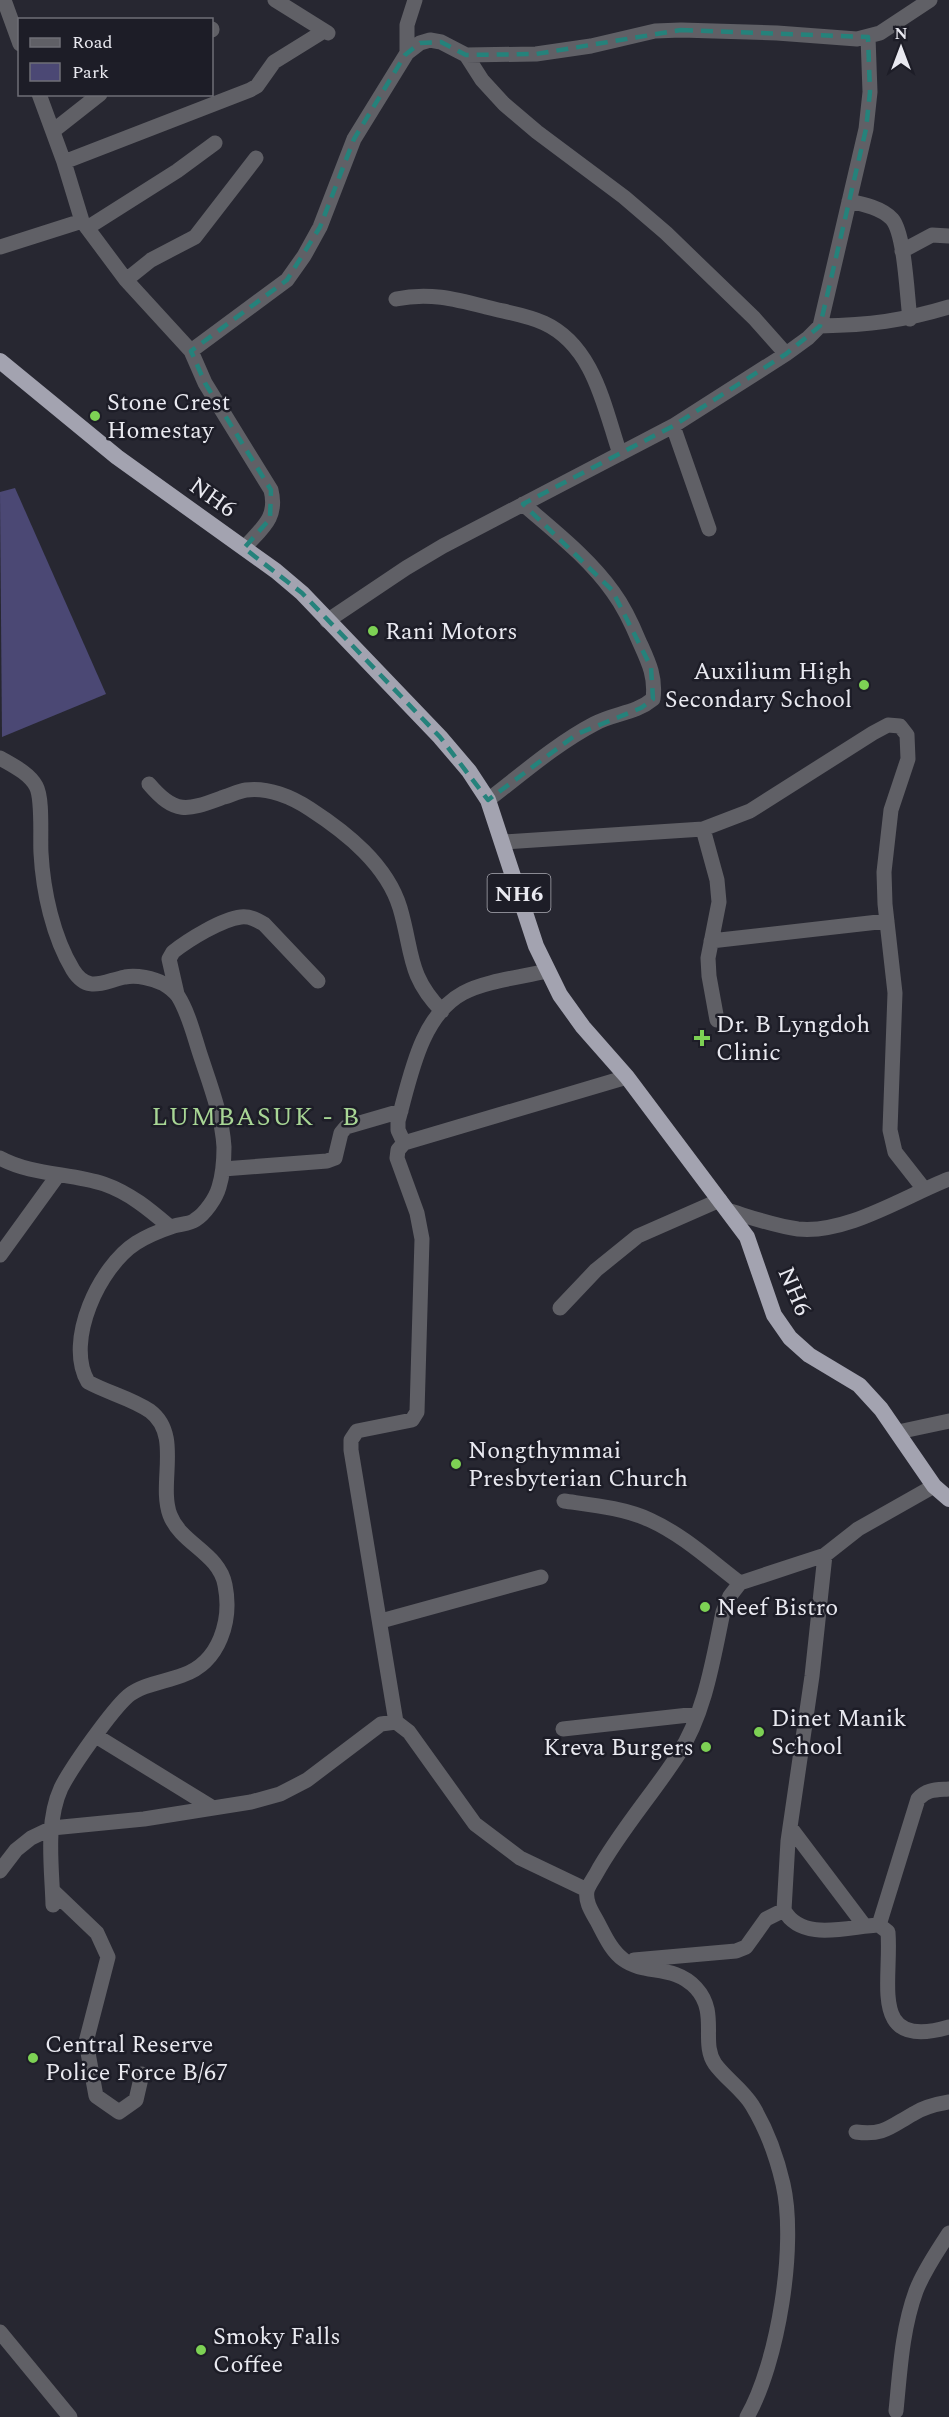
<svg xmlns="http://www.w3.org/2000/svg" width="949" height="2417" font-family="Spectral,serif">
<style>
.green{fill:#4b4874}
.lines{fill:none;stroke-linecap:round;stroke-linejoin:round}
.minor{stroke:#606066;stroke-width:15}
.trunk{stroke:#a3a3b0;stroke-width:16}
.marked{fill:none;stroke:#25827b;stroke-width:4.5;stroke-dasharray:12 8;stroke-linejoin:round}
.poi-dot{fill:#7dd154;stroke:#1d1d27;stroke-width:2}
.labels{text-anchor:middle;stroke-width:5;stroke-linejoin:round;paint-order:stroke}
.shield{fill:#1d1d27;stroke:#acacb4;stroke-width:1.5}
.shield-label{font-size:22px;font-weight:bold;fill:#e9e9f0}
.poi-label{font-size:24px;fill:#e9e9f0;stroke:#1d1d27;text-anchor:start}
.street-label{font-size:24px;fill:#e9e9f0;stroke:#1d1d27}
.neighbourhood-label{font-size:26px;letter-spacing:1.5px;fill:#a8d695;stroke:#1d1d27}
</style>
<rect width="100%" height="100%" fill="#272731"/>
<path class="green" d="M15,488L106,694L2,737L0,492Z"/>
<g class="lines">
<path class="minor" d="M4,0L20,44
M275,0L328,33
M212,30V29
M407,53V25L415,0
M466,55L536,54L591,46L655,31L681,30L777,33L857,39L880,33L930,0
M39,94L64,162L82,221L126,280L191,351L205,383L271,490C278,518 262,528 244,548
M53,131L100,94
M64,162L250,90L257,86L274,62L324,31
M849,201C863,204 882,208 892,219C905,234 907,297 910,319
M87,228L177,171L215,143
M0,247L82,221
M902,251L932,235L949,236
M126,280L151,260L195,237L256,158
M396,299C429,292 455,299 486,307C505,312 527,315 544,323C594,346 604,407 620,454
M820,326C869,325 903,321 949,307
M191,351L287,280L304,256L320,227L354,139L407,53L420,43L430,40L441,42L466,55L482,80L504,104L537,132L624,197L666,233L754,318L786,354
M673,426L709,529
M327,621L406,568L443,546L673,426L786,354L808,338L820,326L866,129L870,92L868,37
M0,758C12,765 29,773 36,786C43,798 40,837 41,853C43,891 53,937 73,970C88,994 104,981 125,977C137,975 153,978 164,984C169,987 175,992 178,996C188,1012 193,1032 199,1051C209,1082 222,1114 224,1147C224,1160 223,1174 219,1187C216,1198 205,1214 195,1220C190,1224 180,1224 174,1226C162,1230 147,1236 136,1243C100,1266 64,1341 88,1382C108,1393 131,1398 150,1411C182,1435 158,1483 170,1515C181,1544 219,1553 225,1585C232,1620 220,1662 183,1675C165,1682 143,1684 128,1696C111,1711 71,1768 61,1788C45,1823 52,1868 53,1905
M149,784C176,816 188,810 224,797C231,795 239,791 246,790C268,787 292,797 310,809C347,833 387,865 400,908C413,952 407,975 442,1011
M488,800C522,774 556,744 594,724C614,713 635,714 653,699C656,676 648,661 639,641C632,624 624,607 613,592C589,558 554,531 523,504
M703,829L717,880L719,902L708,958L709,976L717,1020
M503,842L703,829L750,811L873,733L888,725L900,726L907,735L908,759L891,810L884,872L885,904L895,993L890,1130L895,1152L924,1189
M711,941L887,921
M177,994L169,959L173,952C188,940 222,919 241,917C250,916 257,920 264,924L318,981
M404,1143L398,1130V1121C410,1079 420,1016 463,993C485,981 522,977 547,971
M0,1158C31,1175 71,1173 104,1184C130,1193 150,1210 170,1227
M223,1169L327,1161L335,1158L341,1133L346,1127L401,1111
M727,1210C750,1217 774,1226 798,1229C847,1234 903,1197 949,1179
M0,1255L58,1175
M560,1308L596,1270L638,1236L720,1200
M898,1432L949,1421
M564,1501C592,1505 624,1508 650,1520C683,1535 711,1561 740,1583
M825,1555L812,1676L788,1841L784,1910C802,1943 850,1926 879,1925L888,1932C892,1982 868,2051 949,2027
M381,1621L541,1577
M396,1722L351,1450V1440L357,1431L412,1420L417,1412L422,1239L417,1213L397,1158L398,1150L404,1143L627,1077
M563,1729L698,1714
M96,1736L213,1808
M790,1827L864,1925
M0,1871L16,1850L31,1838L52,1828L144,1819L251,1802L280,1794L307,1780L381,1724L396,1722L409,1732L475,1824L520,1858L587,1890
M53,1891L97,1933L108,1957L86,2042L96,2096L119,2112L136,2100L142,2074
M879,1925L918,1799C927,1789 936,1790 949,1789
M634,1960L736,1951L746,1947L766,1919L784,1910
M856,2132C884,2136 891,2126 913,2114C924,2107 937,2104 949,2102
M0,2332L70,2417
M896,2411C900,2371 902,2329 916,2291C924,2270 937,2252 949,2233
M747,2417C778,2363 797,2245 783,2184C777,2158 766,2128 752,2105C742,2089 726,2079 715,2064C700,2042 719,2013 696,1988C674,1964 645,1975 624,1960C611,1951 604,1934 597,1921C592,1912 585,1902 587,1891C588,1886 593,1879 596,1874C619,1832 652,1795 678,1755C705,1713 713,1660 723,1612L730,1596L740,1583L825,1555L858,1529L934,1486"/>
<path class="trunk" d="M0,361L117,457L276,571L302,593L440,737L469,771L488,800L536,946L560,995L583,1027L627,1077L747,1237L774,1315L790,1338L809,1355L859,1385L881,1409L934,1486L949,1499"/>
</g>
<path class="marked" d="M681,30L868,37L870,92L866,129L820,326L786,354L673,426L523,504L612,590L651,667L653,699L641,708L577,734L488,800L440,737L302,593L244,548L270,519L271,490L205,383L191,351L287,280L320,227L354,139L405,55L420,43L441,42L466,55L536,54Z"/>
<g class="poi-dot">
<circle cx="95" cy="416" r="6"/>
<circle cx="373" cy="631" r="6"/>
<circle cx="864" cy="685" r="6"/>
<path d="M699 1029h6v6h6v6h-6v6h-6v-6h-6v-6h6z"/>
<circle cx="456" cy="1464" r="6"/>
<circle cx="705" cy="1607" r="6"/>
<circle cx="759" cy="1732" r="6"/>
<circle cx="706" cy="1747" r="6"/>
<circle cx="33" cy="2058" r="6"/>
<circle cx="201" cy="2350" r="6"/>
</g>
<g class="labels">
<rect class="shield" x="487.5" y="874" width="63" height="38" rx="4.5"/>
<g class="shield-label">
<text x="519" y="901">NH6</text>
</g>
<g class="poi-label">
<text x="107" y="410">Stone Crest<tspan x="107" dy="28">Homestay</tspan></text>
<text x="385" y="639">Rani Motors</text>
<text x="852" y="679" text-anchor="end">Auxilium High<tspan x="852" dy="28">Secondary School</tspan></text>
<text x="716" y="1032">Dr. B Lyngdoh<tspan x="716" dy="28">Clinic</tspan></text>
<text x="468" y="1458">Nongthymmai<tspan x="468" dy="28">Presbyterian Church</tspan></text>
<text x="717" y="1615">Neef Bistro</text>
<text x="771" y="1726">Dinet Manik<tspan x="771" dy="28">School</tspan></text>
<text x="694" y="1755" text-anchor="end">Kreva Burgers</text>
<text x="45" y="2052">Central Reserve<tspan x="45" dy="28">Police Force B/67</tspan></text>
<text x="213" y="2344">Smoky Falls<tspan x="213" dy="28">Coffee</tspan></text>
</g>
<g class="street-label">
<text transform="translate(213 497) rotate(35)" y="8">NH6</text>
<text transform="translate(795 1291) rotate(67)" y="8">NH6</text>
</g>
<g class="neighbourhood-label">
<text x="256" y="1125">LUMBASUK - B</text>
</g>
</g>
<rect x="18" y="18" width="195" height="78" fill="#1d1d27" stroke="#6f6f77" stroke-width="1.5"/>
<rect x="30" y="38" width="30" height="9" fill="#606066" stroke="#6f6f77" stroke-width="1.5"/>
<text x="72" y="48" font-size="18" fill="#e9e9f0">Road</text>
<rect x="30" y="63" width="30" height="18" fill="#4b4874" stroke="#6f6f77" stroke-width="1.5"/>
<text x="72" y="78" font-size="18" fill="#e9e9f0">Park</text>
<g transform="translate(901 48)" stroke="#1d1d27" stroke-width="4.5" paint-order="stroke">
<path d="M0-4.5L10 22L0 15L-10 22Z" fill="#e9e9f0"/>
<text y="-9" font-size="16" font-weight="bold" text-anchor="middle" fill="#e9e9f0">N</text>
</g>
</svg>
